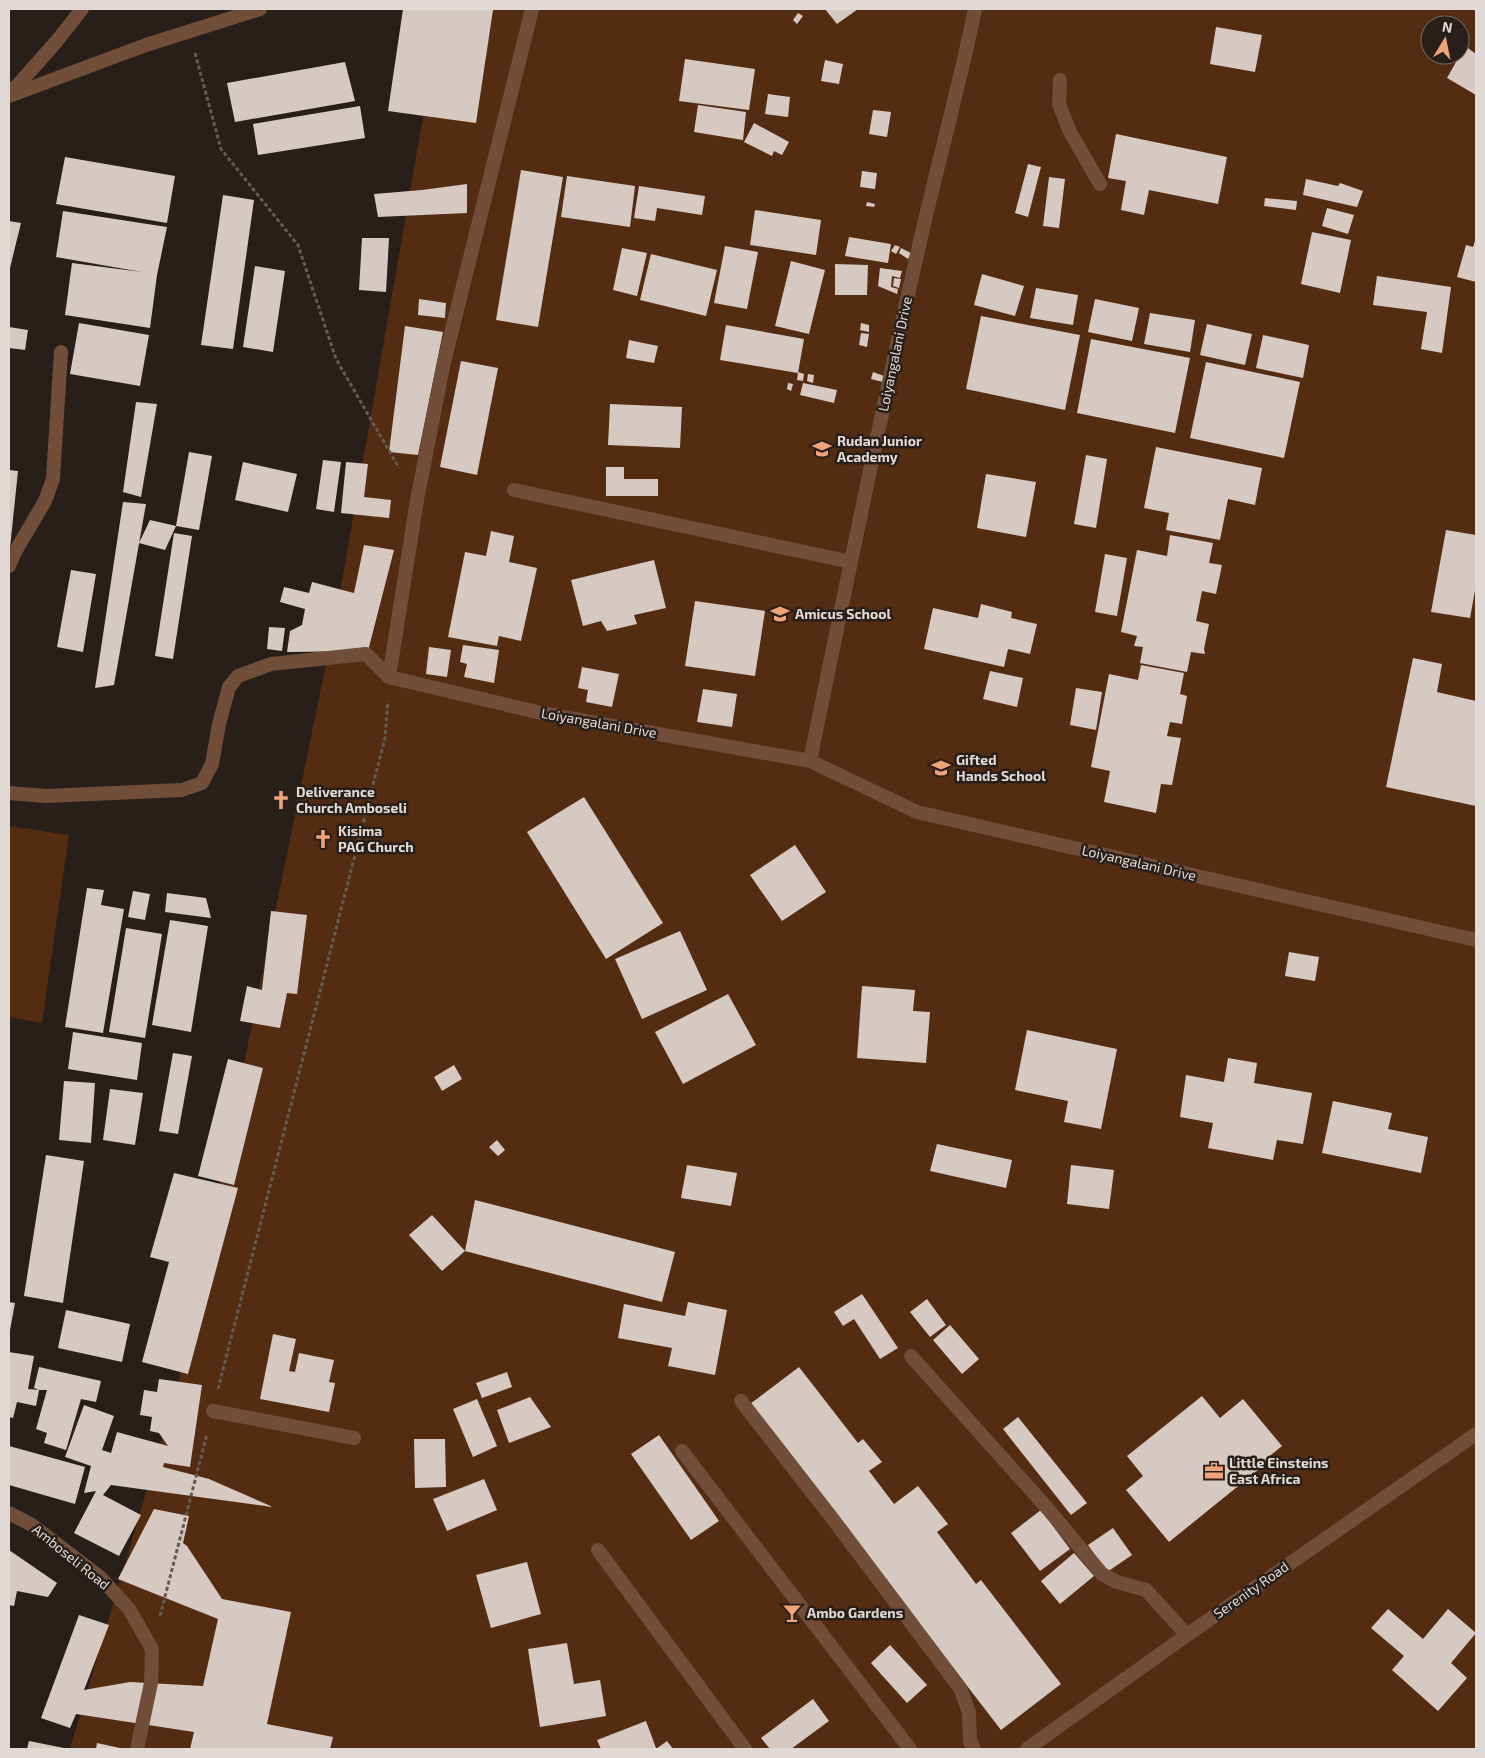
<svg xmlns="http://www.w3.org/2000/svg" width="1485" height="1758" font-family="'Exo 2',sans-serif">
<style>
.green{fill:#542c12;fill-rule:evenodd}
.building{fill:#d6c9c2}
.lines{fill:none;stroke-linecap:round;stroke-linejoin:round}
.path{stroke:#635b56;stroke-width:3;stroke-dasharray:4 2.5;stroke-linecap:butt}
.service{stroke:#704e3a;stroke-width:14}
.minor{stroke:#704e3a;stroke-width:14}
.labels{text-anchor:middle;stroke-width:5;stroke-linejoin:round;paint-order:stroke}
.street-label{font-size:14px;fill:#e0d9d5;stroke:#281f1a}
.poi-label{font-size:14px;font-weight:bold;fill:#e0d9d5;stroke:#281f1a;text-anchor:start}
</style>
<rect width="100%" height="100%" fill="#281f1a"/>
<path class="green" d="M442,9H1476V1749H70L178,1385L336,615ZM1430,25H1460V55H1430Z
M9,826L69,835L42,1023L9,1017Z"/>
<path class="building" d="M403,9L493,10L476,123L388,111Z
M825,9H858L837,24Z
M798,13L803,16L797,24L793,20Z
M1216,27L1262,35L1255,72L1210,64Z
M1465,46L1476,54V95L1447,78Z
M685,59L755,69L749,110L679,101Z
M825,60L843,64L839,84L821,81Z
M345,62L355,101L235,122L227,83Z
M768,94L790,97L788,117L765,114Z
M698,105L746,112L743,140L694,132Z
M360,106L365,138L258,155L253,124Z
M873,110L891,112L887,137L869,134Z
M754,123L789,142L782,155L774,151L772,156L744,142Z
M1116,134L1227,157L1218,204L1149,190L1144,215L1121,210L1126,181L1108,178Z
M65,157L175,176L167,223L56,204Z
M1028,164L1041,167L1028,217L1015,213Z
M521,170L563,177L538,327L496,320Z
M862,171L877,173L875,189L860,187Z
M567,176L635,186L630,227L561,217Z
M1049,177L1065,179L1059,228L1043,226Z
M1306,179L1338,186L1340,183L1363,191L1357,207L1303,195Z
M467,184V213L378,217L374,194L422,190Z
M639,186L705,196L702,215L657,208L655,221L634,218Z
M223,195L254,200L233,349L201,345Z
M1265,198L1297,201L1296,210L1264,206Z
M867,202L875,204L874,207L866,206Z
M1327,208L1354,215L1348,234L1322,226Z
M755,210L821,220L816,255L750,245Z
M63,211L167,227L157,275L150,328L65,315L72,263L142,272L56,257Z
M9,221L21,223L9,272Z
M1312,232L1351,240L1340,293L1301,284Z
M849,237L891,244L888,263L845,256Z
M362,238H389L386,292L359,290Z
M1476,238V282L1457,277L1466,245L1473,247Z
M895,245L900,247L896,254L891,251Z
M725,246L758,252L747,309L714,303Z
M622,248L647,253L637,296L613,290Z
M901,248L911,253L908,259L899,253Z
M651,254L717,270L706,316L640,300Z
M791,261L825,270L809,334L775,326Z
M835,264L868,265L867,295H835Z
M255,266L285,271L273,352L243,347Z
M880,268L902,271L900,278L892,276L891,287L898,289L897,294L878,286Z
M982,274L1024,286L1015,316L974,305Z
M1377,276L1451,287L1442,353L1421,349L1427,312L1373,305Z
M894,278L901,279L899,288L893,286Z
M1036,288L1078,295L1073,325L1030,318Z
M419,299L446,303L445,318L418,315Z
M1095,299L1139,308L1132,341L1088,332Z
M1150,313L1195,320L1190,352L1144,344Z
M981,316L1080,335L1065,410L966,389Z
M79,323L149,335L140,386L70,374Z
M861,323L869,325V332L860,330Z
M1207,324L1252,334L1245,365L1200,355Z
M726,325L804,339L798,373L720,360Z
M405,326L443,332L418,455L389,452Z
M9,327L28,330L25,350L9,348Z
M861,333L869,334L867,347L859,345Z
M1263,335L1309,345L1303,378L1256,368Z
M1091,339L1190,358L1175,433L1077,413Z
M629,340L658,346L654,363L626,358Z
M461,361L498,368L477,475L440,467Z
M1206,362L1300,382L1284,458L1190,438Z
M798,372L804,374L803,381L797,380Z
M873,372L884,376L883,382L871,379Z
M808,374L814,375L813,383L807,381Z
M788,383L793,384L791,391L787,389Z
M803,383L837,390L834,403L800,395Z
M136,402L157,404L141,497L123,492Z
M610,404L682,407L680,448L608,445Z
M1156,447L1262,468L1255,505L1228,499L1220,540L1166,530L1169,513L1144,508Z
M189,452L212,456L199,530L176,526L165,550L139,543L150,520L176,526Z
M1086,455L1107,459L1096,528L1074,524Z
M323,460L341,462L334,512L316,509Z
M243,462L297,474L288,512L235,500Z
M346,462L368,464L364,497L391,500L389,518L341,513Z
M606,467H624V479H658V496H606Z
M9,470L18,471L10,548H9Z
M986,474L1036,482L1026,537L977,528Z
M123,502L146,504L114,685L95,688Z
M1446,530L1476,535V585L1470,618L1431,612Z
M491,531L514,536L509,562L537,568L521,641L499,636L497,646L448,637L465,552L486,556Z
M174,533L192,536L173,659L155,656Z
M1170,535L1213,543L1209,563L1222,565L1216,594L1202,591L1196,621L1209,624L1204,649L1205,654L1191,652L1187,672L1140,663L1143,647L1134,646L1137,636L1121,632L1137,550L1167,556Z
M364,545L394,550L368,651L287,652L290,631L302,625L305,609L280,602L284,587L309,593L312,582L354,593Z
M1105,554L1127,558L1117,616L1095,612Z
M654,560L666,608L634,615L637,624L607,631L601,621L583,626L571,580Z
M71,570L96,574L83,652L57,647Z
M695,601L765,611L755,676L685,666Z
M981,604L1012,612L1011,618L1037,624L1030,654L1008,649L1004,667L924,649L933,608L978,618Z
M269,627L285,628L282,651L267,649Z
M463,645L499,650L494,683L464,677L467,664L460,662Z
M429,647L451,650L447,677L426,674Z
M1413,658L1442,664L1437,692L1476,701V806L1386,787Z
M1141,665L1184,673L1180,694L1187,696L1182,724L1170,722L1167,736L1181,738L1172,785L1161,784L1156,813L1104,802L1110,771L1091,767L1109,674L1138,680Z
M582,667L619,674L612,707L586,702L588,690L578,688Z
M990,671L1023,678L1017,707L983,699Z
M1076,688L1102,692L1096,730L1070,725Z
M703,689L737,694L732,727L697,722Z
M584,797L663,923L606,959L527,832Z
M795,845L826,892L782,921L750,875Z
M87,888L104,890L101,905L124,909L103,1033L65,1027Z
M133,891L150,894L145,920L128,917Z
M167,893L206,898L211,918L165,912Z
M271,911L307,915L297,994L287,993L280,1028L240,1021L247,986L262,990Z
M170,920L208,926L191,1032L152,1025Z
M126,928L162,934L145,1038L109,1032Z
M680,931L707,990L642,1019L615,959Z
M1289,952L1319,957L1315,981L1285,976Z
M862,986L915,990L913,1011L930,1012L926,1063L857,1058Z
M728,994L756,1045L683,1084L655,1032Z
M1027,1030L1117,1049L1101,1129L1064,1122L1068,1101L1015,1090Z
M73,1032L142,1043L137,1080L68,1069Z
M173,1053L192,1056L178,1134L159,1131Z
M1228,1058L1257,1063L1254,1083L1312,1093L1303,1144L1277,1140L1273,1160L1208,1148L1213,1123L1180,1117L1186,1075L1224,1082Z
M228,1059L263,1068L234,1185L198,1176Z
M454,1065L462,1079L442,1091L434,1077Z
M64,1081L95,1083L91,1143L59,1140Z
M110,1089L143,1093L135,1145L103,1140Z
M1333,1101L1392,1113L1388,1129L1428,1137L1421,1173L1322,1153Z
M497,1140L505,1150L498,1156L489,1147Z
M937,1144L1012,1160L1006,1188L930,1171Z
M46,1155L84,1161L63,1303L24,1296Z
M687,1165L737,1173L731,1206L681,1198Z
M1071,1165L1114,1170L1109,1209L1067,1204Z
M174,1173L238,1188L188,1374L142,1362L169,1262L150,1257Z
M475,1200L675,1252L662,1302L465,1251Z
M432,1215L465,1251L442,1271L409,1235Z
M862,1294L898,1348L880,1359L854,1319L843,1326L834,1312Z
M927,1299L946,1325L930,1337L910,1312Z
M9,1302L15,1303L10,1330H9Z
M688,1302L727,1310L715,1375L668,1366L672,1348L618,1338L624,1304L685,1316Z
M66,1310L130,1324L122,1362L58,1348Z
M950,1325L979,1359L962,1374L933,1340Z
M273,1334L296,1339L289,1371L295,1372L299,1353L334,1360L329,1382L335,1383L329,1412L260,1399Z
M9,1352L34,1356L28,1389L39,1390L34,1388L39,1367L101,1381L96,1402L81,1399L66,1450L44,1443L47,1433L36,1429L47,1390H39L36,1406L17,1402L13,1418L9,1417Z
M799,1367L858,1443L863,1439L882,1462L869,1471L894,1504L918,1486L948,1524L937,1532L976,1584L981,1580L1061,1684L1001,1730L750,1404Z
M507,1372L512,1387L482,1398L476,1383Z
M159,1379L202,1385L190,1467L164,1463L163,1467L209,1479L273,1507L111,1485L103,1495L141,1515L119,1556L74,1533L96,1491L84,1493L91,1466L65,1457L84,1405L114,1416L102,1450L111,1453L117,1432L168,1446L159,1433L150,1431L152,1417L140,1415L144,1390L157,1392Z
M1202,1396L1220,1418L1243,1399L1282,1446L1266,1459L1268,1462L1169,1542L1126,1490L1143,1476L1127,1456Z
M530,1397L551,1427L509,1443L497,1410Z
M477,1399L497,1446L473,1457L453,1409Z
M1018,1417L1087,1503L1071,1515L1003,1429Z
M659,1435L719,1521L691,1540L631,1454Z
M414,1439H445L446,1487L415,1488Z
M9,1446L85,1467L75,1504L9,1485Z
M484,1479L497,1510L447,1531L433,1499Z
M154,1509L189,1516L183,1543L187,1546L222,1599L291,1612L267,1724L333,1737L330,1749H190L194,1732L76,1714L70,1728L41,1718L79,1615L109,1625L84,1690L130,1682L203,1686L218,1619L118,1579Z
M1041,1510L1070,1549L1040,1571L1011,1533Z
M1113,1528L1132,1555L1107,1572L1088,1545Z
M9,1550L57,1583L48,1597L17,1591L14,1606L9,1605Z
M1074,1553L1094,1576L1060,1604L1041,1581Z
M527,1562L541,1614L491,1628L476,1575Z
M1388,1609L1423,1639L1448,1609L1476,1633L1451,1663L1467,1678L1438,1711L1392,1670L1404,1656L1371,1628Z
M567,1643L574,1684L600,1680L606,1716L540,1727L528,1649Z
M890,1645L927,1685L907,1703L871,1663Z
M813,1699L829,1721L791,1749H770L761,1738Z
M646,1721L656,1748L601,1749L597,1740Z
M29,1741L64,1748V1749H27Z
M667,1741L673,1749H656Z
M97,1743L120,1748V1749H96Z"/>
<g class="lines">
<path class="path" d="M195,53L221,149L298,245L336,359L399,468
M218,1389L385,738L388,701
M160,1616L207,1434"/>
<path class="service" d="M1060,80L1059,104L1070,132L1100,184
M9,566L15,552L45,501L53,479L61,352
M911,1356L1048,1509L1102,1574L1117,1582L1146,1590L1187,1635
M741,1401L832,1518L960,1688L969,1712L970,1741L974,1749
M213,1411L354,1438
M682,1451L910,1749
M598,1550L745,1749"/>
<path class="minor" d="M9,91L17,86L56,42L82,9
M9,96L146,45L260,9
M514,490L851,562
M389,677L541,713L810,761L917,812L1476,940
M389,677L417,500L444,362L532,9
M810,761C845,589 880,417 919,246C937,166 959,88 975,9
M9,793L46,796L182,790L202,783L212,764L219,724L229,687L238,676L271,664L366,654L389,677
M9,1513L32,1525L100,1577L129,1609L152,1649L151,1683L137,1749
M1027,1749L1187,1635L1476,1434"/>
</g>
<defs>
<g id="school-bare" transform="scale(1.5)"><path d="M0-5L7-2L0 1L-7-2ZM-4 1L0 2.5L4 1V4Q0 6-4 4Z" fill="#efa377" stroke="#281f1a" stroke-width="2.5" paint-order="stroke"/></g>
<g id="church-bare" transform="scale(1.5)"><path d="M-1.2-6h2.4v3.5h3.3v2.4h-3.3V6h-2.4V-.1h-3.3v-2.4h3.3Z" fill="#efa377" stroke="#281f1a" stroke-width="2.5" paint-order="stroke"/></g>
<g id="office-bare" transform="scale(1.5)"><path d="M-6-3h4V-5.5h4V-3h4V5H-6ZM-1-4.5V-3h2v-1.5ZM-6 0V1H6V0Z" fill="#efa377" stroke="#281f1a" stroke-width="2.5" paint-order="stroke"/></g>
<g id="bar-bare" transform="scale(1.5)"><path d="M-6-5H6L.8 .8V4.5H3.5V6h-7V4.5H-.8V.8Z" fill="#efa377" stroke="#281f1a" stroke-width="2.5" paint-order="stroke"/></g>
</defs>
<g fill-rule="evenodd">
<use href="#school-bare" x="822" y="449"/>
<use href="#school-bare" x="780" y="614"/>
<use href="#school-bare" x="941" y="768"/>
<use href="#church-bare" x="281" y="800"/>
<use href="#church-bare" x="323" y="839"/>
<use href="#office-bare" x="1214" y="1471"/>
<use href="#bar-bare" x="792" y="1613"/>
</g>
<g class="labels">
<g class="street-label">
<text transform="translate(895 354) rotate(-78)" y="5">Loiyangalani Drive</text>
<text transform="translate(599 723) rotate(10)" y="5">Loiyangalani Drive</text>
<text transform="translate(1139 863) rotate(13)" y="5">Loiyangalani Drive</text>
<text transform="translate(71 1557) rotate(39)" y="5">Amboseli Road</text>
<text transform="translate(1251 1590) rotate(-35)" y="5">Serenity Road</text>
</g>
<g class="poi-label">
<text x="837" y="446">Rudan Junior<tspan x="837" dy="16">Academy</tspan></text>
<text x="795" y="619">Amicus School</text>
<text x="956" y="765">Gifted<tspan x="956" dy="16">Hands School</tspan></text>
<text x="296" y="797">Deliverance<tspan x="296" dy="16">Church Amboseli</tspan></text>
<text x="338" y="836">Kisima<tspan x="338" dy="16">PAG Church</tspan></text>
<text x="1229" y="1468">Little Einsteins<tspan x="1229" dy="16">East Africa</tspan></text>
<text x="807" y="1618">Ambo Gardens</text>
</g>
</g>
<rect width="1485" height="1758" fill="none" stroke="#e0d9d5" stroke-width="20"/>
<g transform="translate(1445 40) rotate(10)"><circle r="24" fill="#281f1a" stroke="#726965"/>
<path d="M0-4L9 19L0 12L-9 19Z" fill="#efa377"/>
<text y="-8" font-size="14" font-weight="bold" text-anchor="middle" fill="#e0d9d5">N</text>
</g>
</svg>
